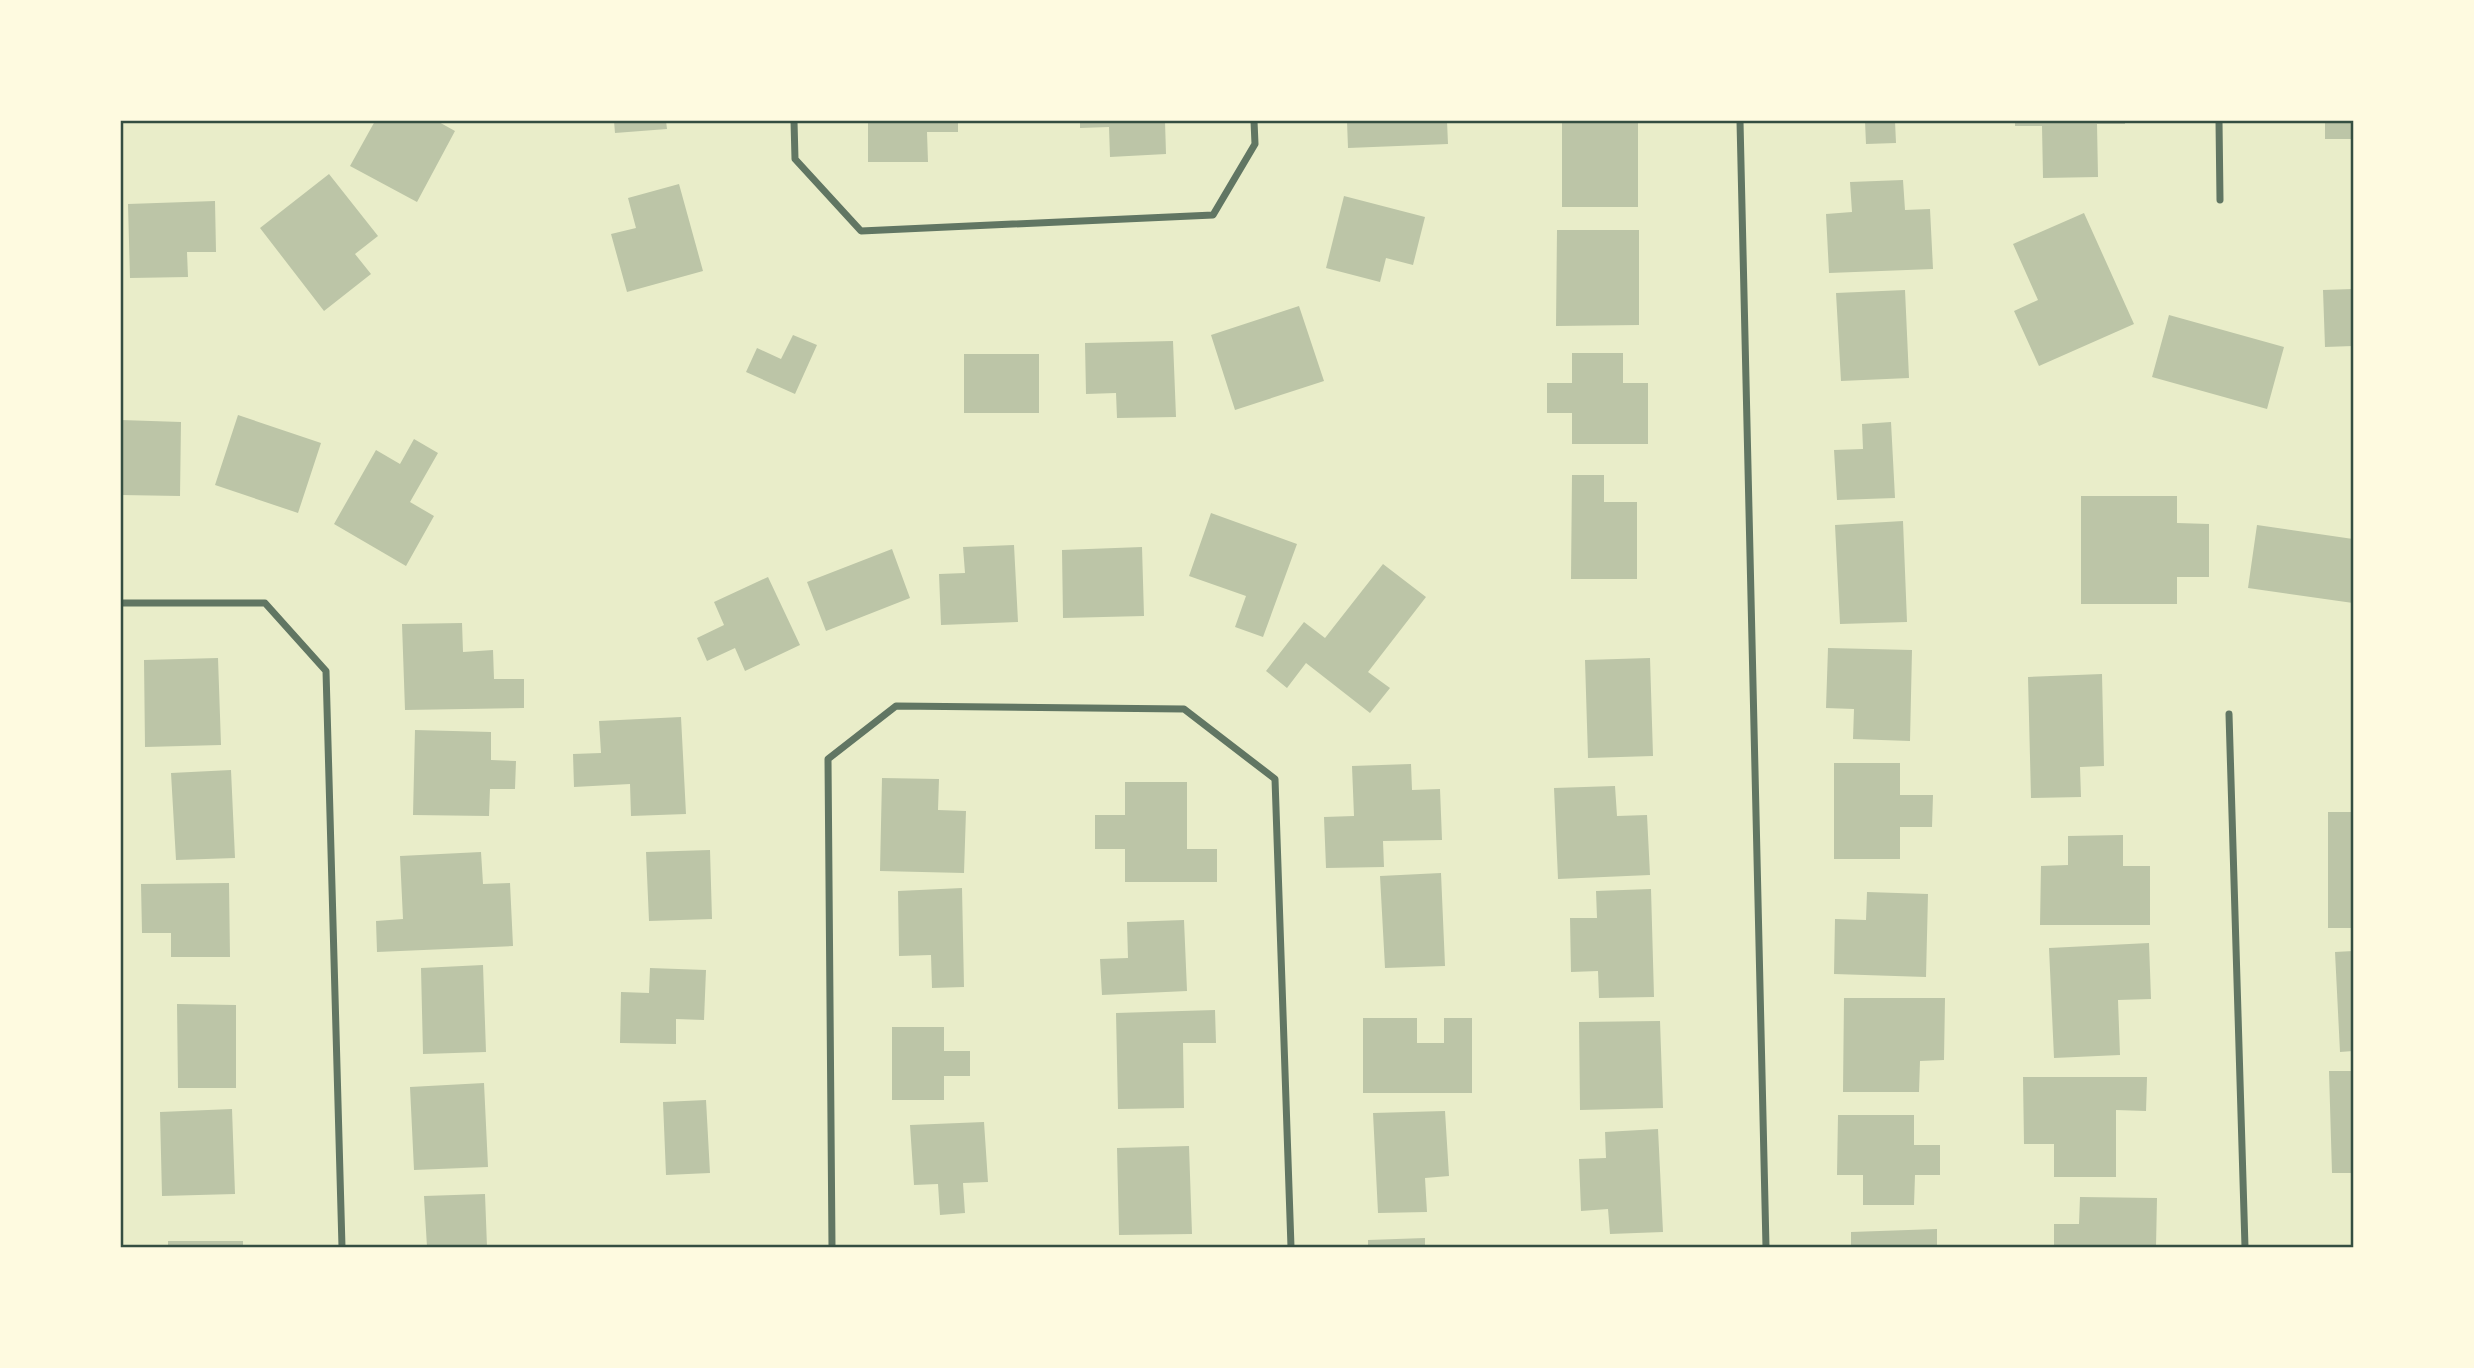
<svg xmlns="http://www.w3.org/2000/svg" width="2474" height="1368" font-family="'Noto Sans',sans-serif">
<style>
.building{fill:#bcc5a7}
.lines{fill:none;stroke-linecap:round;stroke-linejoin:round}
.minor{stroke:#617663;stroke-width:7}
.neatline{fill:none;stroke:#344e41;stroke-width:2.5}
</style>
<rect width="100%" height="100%" fill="#e9edc9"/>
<path class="building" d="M375,121H437L455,131L417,202L350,166Z
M614,121H666L667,129L615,133Z
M868,121H958V132H927L928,162H868Z
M1080,121H1165L1166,154L1110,157L1109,127L1080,128Z
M1347,121H1447L1448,144L1348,148Z
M1562,121H1638V207H1562Z
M1865,121H1895L1896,143L1866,144Z
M2015,121H2125V124H2097L2098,177L2043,178L2042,126H2015Z
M2325,121H2353V139H2325Z
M329,174L378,236L355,254L371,274L324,311L260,228Z
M1903,180L1905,210L1930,209L1933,269L1829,273L1826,214L1852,212L1850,182Z
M679,184L703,271L627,292L611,234L636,228L628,198Z
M1344,196L1425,217L1413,265L1386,258L1380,282L1326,268Z
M215,201L216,252H187L188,277L130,278L128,204Z
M2084,213L2134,324L2039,366L2014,311L2038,300L2013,244Z
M1557,230H1639V325L1556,326Z
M2353,289V346L2325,347L2323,290Z
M1905,290L1909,378L1841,381L1836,293Z
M1299,306L1324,381L1235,410L1211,335Z
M2169,315L2284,347L2267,409L2152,377Z
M793,335L817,345L795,394L746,372L757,348L781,359Z
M1173,341L1176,417L1117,418L1116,393L1086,394L1085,343Z
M1572,353H1623V383H1648V444H1572V413H1547V383H1572Z
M964,354H1039V413H964Z
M238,415L321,443L298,513L215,485Z
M121,420L181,422L180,496L121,495Z
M1891,422L1895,498L1837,500L1834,450L1863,449L1862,424Z
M414,439L438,453L410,502L434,516L406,566L334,524L376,450L400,464Z
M1572,475H1604V502H1637V579H1571Z
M2081,496H2177V523L2209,524V577H2177V604H2081Z
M1211,513L1297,544L1263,637L1235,627L1246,596L1189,576Z
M1903,521L1907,622L1840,624L1835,525Z
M2257,525L2353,539V603L2248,588Z
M1014,545L1018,622L941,625L939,574L965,573L963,547Z
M1142,547L1144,616L1063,618L1062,550Z
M892,549L910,598L826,631L807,582Z
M1383,564L1426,597L1368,672L1390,688L1370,713L1306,663L1287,688L1266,671L1304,622L1325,638Z
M768,577L800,645L745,671L735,648L707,661L697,638L724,625L714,602Z
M462,623L463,652L493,650L494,679H524V708L405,710L402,624Z
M1828,648L1912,650L1910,741L1853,739L1854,709L1826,708Z
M218,658L221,745L145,747L144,660Z
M1650,658L1653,756L1588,758L1585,660Z
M2102,674L2104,766L2080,767L2081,797L2031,798L2028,677Z
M681,717L686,814L631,816L630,784L574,787L573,754L601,753L599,721Z
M415,730L491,732V760L516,761L515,789H490L489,816L413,815Z
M1834,763H1900V795H1933L1932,827H1900V859H1834Z
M1411,764L1412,790L1440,789L1442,840L1383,841L1384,867L1326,868L1324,817L1354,816L1352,766Z
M231,770L235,858L176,860L171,773Z
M882,778L939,779L938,810L966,811L964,873L880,871Z
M1125,782H1187V849H1217V882H1125V849H1095V815H1125Z
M1615,786L1617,816L1647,815L1650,875L1558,879L1554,788Z
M2328,812H2353V928H2328Z
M2123,835V866H2150V925H2040L2041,866L2068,865V836Z
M710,850L712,919L649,921L646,852Z
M481,852L483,884L510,883L513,946L377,952L376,921L403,919L400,856Z
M1441,873L1445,966L1385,968L1380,876Z
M229,883L230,957H171V933H142L141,884Z
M962,888L964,987L932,988L931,955L899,956L898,891Z
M1651,889L1654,997L1599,998L1598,971L1571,972L1570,918H1597L1596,891Z
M1867,892L1928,894L1926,977L1834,974L1835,919L1866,920Z
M1184,920L1187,991L1102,995L1100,959L1128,958L1127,922Z
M2149,943L2151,999L2118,1000L2120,1055L2054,1058L2049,948Z
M2353,951V1051L2340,1052L2335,952Z
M483,965L486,1052L423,1054L421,968Z
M650,968L706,970L704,1020L676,1019V1044L620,1043L621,992L649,993Z
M1844,998H1945L1944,1060L1920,1061L1919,1092H1843Z
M177,1004L236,1005V1088H178Z
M1215,1010L1216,1043H1183L1184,1108L1118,1109L1116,1013Z
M1363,1018H1417V1043H1444V1018H1472V1093H1363Z
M1660,1021L1663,1108L1580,1110L1579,1022Z
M892,1027H944V1051H970V1076H944V1100H892Z
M2329,1071H2353V1173H2332Z
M2023,1077H2147L2146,1111L2116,1110V1177H2054V1144H2024Z
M484,1083L488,1167L414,1170L410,1087Z
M706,1100L710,1173L666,1175L663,1102Z
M232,1109L235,1194L162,1196L160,1112Z
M1445,1111L1449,1176L1425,1178L1427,1212L1378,1213L1373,1113Z
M1838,1115H1914V1145H1940V1175H1915L1914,1205H1863V1175H1837Z
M984,1122L988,1182L963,1183L965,1213L940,1215L938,1184L914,1185L910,1125Z
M1658,1129L1663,1232L1610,1234L1608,1209L1581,1211L1579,1159L1606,1158L1605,1132Z
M1189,1146L1192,1234L1119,1235L1117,1148Z
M485,1194L487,1247H427L424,1196Z
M2080,1197L2157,1198L2156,1247H2054V1224H2079Z
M1937,1229V1247H1851V1232Z
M1425,1238V1247H1368V1240Z
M168,1241H243V1247H168Z"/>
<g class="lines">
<path class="minor" d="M794,121L795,159L861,231L1213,215L1255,144L1254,121
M1740,121L1766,1247
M2219,121L2220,200
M121,603H265L326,671L342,1247
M2229,714L2245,1247
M832,1247L828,759L896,706L1184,709L1275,779L1291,1247"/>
</g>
<rect width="2474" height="1368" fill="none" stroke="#fefae0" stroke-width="245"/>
<rect x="122" y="122" width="2230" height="1124" class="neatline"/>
</svg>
